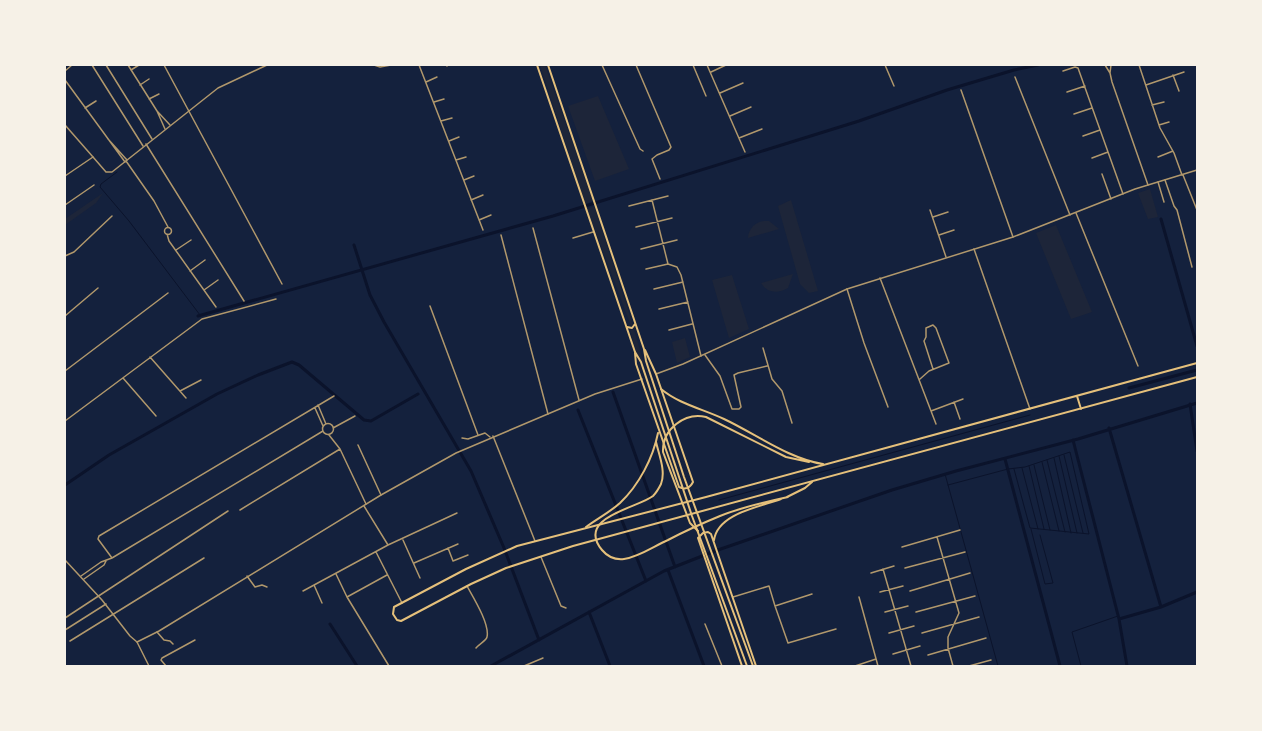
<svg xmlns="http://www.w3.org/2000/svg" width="1262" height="731" font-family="Helvetica,sans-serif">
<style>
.green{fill:#1d2539}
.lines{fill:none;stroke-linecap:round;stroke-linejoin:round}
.stream{stroke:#0b132b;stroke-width:1}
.canal{stroke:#0b132b;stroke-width:3}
.minor{stroke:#b1986c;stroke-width:1.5}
.tertiary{stroke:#b1986c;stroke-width:1.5}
.secondary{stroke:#e5c07b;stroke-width:2}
.primary{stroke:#e5c07b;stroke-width:2}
</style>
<rect width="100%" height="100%" fill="#14213d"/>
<path class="green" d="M540,65H545L593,201L585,204Z
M598,96L629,169L595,181L568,106Z
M1150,189L1158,217L1148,219L1138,193Z
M103,193L96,203L65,225V219Z
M791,200L818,291L809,293L800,284L778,206Z
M594,206L633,325L631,326L587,209Z
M769,221L779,229L748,238C749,226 758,220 769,221Z
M1056,225L1092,312L1071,319L1036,233Z
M793,274L788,288C778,294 767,293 761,283Z
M732,275L749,329L729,338L712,280Z
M634,329L644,364L637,354L630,330Z
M685,338L690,357L677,363L672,342Z"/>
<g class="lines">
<path class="stream" d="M117,172L101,184L100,187L129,221L200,315
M1064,455L1083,533
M1059,456L1077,533
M1054,458L1071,533
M1047,460L1065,532
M1042,462L1059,531
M1034,465L1050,530
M1029,466L1044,529
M1022,468L1038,529
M945,474L998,666
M948,485L1008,469L1025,467L1070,452L1089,534L1030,528L1014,469
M719,500L1030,415
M1031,529L1045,584L1053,583L1040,535
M1081,666L1072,632L1118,616"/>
<path class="canal" d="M1161,219L1197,346
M354,245L370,295L384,322L471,471L504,548L539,640
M198,316L553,216L859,121L947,90L1014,70L1038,65
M1129,388L1197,370
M613,392L675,567
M1190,404L1197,451
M578,410L646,581
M1109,428L1161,607
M1073,440L1119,619L1127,666
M1005,459L1060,666
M65,485L109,455L217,394L258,375L292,362L299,365L364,420L371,421L418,394
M668,570L704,666
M589,612L610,666
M1119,619L1161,607L1197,592
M330,624L357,666
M491,666L664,571L715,551L892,490L956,471L1078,439L1197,403"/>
<path class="minor" d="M92,65L143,146
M106,65L152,139
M128,65L157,111L165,129
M164,65L282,284
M419,65L483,230
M446,65L447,66
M602,65L640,149L643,151
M636,65L671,147L669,150L657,155L652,159L660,179
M693,65L706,96
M707,65L745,152
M885,65L894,86
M1105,65L1110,73
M1111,65L1110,73L1112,82L1148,185
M1139,65L1160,128L1174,153L1182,175
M131,70L139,65
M65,71L72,65
M1063,71L1075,67L1078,68L1123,194
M711,72L726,65
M1173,75L1179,91
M1015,77L1070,215
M65,80L125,162
M426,82L437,77
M140,85L149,79
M1146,85L1184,72
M961,90L1013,237
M1067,92L1085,86
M720,93L743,83
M149,99L159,94
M434,102L444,99
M1152,105L1164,102
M85,108L96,101
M157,111L170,125
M1074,114L1092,108
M730,116L751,107
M441,121L452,118
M65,125L93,157
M1159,125L1169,122
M1083,136L1100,130
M739,138L762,129
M108,139L127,160
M449,141L459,137
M146,144L244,301
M1158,157L1173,151
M1092,158L1108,152
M456,160L466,157
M126,161L154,201L168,227
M1102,174L1111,199
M1183,175L1197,210
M464,180L474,176
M1165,180L1174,206L1177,210L1192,267
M1158,182L1164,202
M471,200L483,195
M652,200L668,264L677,267L681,275L701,356
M65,205L94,185
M629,206L668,196
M930,210L946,257
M1076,213L1138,366
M933,217L948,212
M479,220L491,215
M636,227L672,218
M164.5 231a3.5 3.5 0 1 1 7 0a3.5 3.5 0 1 1-7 0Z
M533,228L579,400
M167,234L169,241L216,307
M501,235L548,414
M939,235L954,230
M573,238L593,232
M641,249L677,240
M974,249L1030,409
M176,250L191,240
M65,256L74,252L112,216
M646,269L668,264
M190,271L205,260
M880,278L936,424
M654,289L683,282
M847,289L864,343L888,407
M204,290L218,280
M430,306L478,435
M659,309L688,302
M65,316L98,288
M669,330L692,324
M763,348L772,379L782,391L792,423
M705,355L720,376L732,409H739L741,407L734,375L738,373L767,366
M150,357L186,398
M65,371L168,293
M123,378L156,416
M920,379L929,371L949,363L936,328L933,325L926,328V337L924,341L933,369
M180,391L201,380
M954,402L960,419
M318,405L326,424
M315,408L323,426
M931,411L963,399
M65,421L202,319L276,299
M322.5 429a5.5 5.5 0 1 1 11 0a5.5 5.5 0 1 1-11 0Z
M333,428L355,416
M329,435L340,449L366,504
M493,436L535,541
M462,438L468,439L485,433L490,437
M358,445L381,495
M364,506L388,545
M240,510L340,449
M937,537L959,613L948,637V648L953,666
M403,540L420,578
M902,547L960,530
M448,548L453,561L468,555
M376,552L402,603
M541,557L561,606L566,608
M112,558L98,539L99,536L334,396
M414,563L458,544
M905,568L965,552
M883,569L911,666
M871,573L894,566
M336,574L347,597L389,666
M81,576L101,562L112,558L323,431
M247,576L255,587L262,585L267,587
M84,579L104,565L106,561
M314,585L322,603
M467,586C473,597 490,624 487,637C486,641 479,644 476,648
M303,591L388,545L457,513
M910,591L970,573
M880,592L903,586
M347,597L387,575
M733,597L769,586L775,606L812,594
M859,597L878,666
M775,606L788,643L836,629
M885,612L908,606
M916,612L975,596
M65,618L228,511
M705,624L722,666
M65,630L106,604
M157,632L164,640L170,641L173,644
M889,633L914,626
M922,633L979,617
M70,641L204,558
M137,642L149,666
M893,654L920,646
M928,655L986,638
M166,666L161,660L162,658L195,640
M524,666L543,658
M855,666L876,659
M969,666L991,660"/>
<path class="tertiary" d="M374,65L380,67L391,65
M65,176L93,157L106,172H112L218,88L267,65
M656,374L683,364L847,289L1013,237L1135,189L1197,170
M65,560L102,600L130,636L137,642L159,631L381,495L456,453L595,394L642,379"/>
<path class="secondary" d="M537,65L635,352L641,362L692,516L747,666
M548,65L644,349L646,361L684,477L753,666
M627,327L632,328L635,324
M635,353L636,364L679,487C685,490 690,488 693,482L656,374L645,350
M656,442C659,455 666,471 661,484C659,488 656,493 653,496C638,508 575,517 602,550C607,556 615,560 624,559C639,557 654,546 668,540C685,531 703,523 720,516C742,507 765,502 788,497
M787,497L805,488L812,482
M586,527C597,519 610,512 620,503C639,485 653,458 658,433
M714,540C718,513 760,507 781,499
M742,666L698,538L703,533L708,532L711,534L756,666"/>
<path class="primary" d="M1197,363L706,497L517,546L466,569L394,607L393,614L397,620L401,621L471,584L506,568L573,546L1197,377
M661,389C679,404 703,409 724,419C756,434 789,459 823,464
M1077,396L1081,409
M698,531L690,523L663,452C662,429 685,412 706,417L786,457L809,462"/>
</g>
<rect width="1262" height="731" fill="none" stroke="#f6f1e7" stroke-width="132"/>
</svg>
